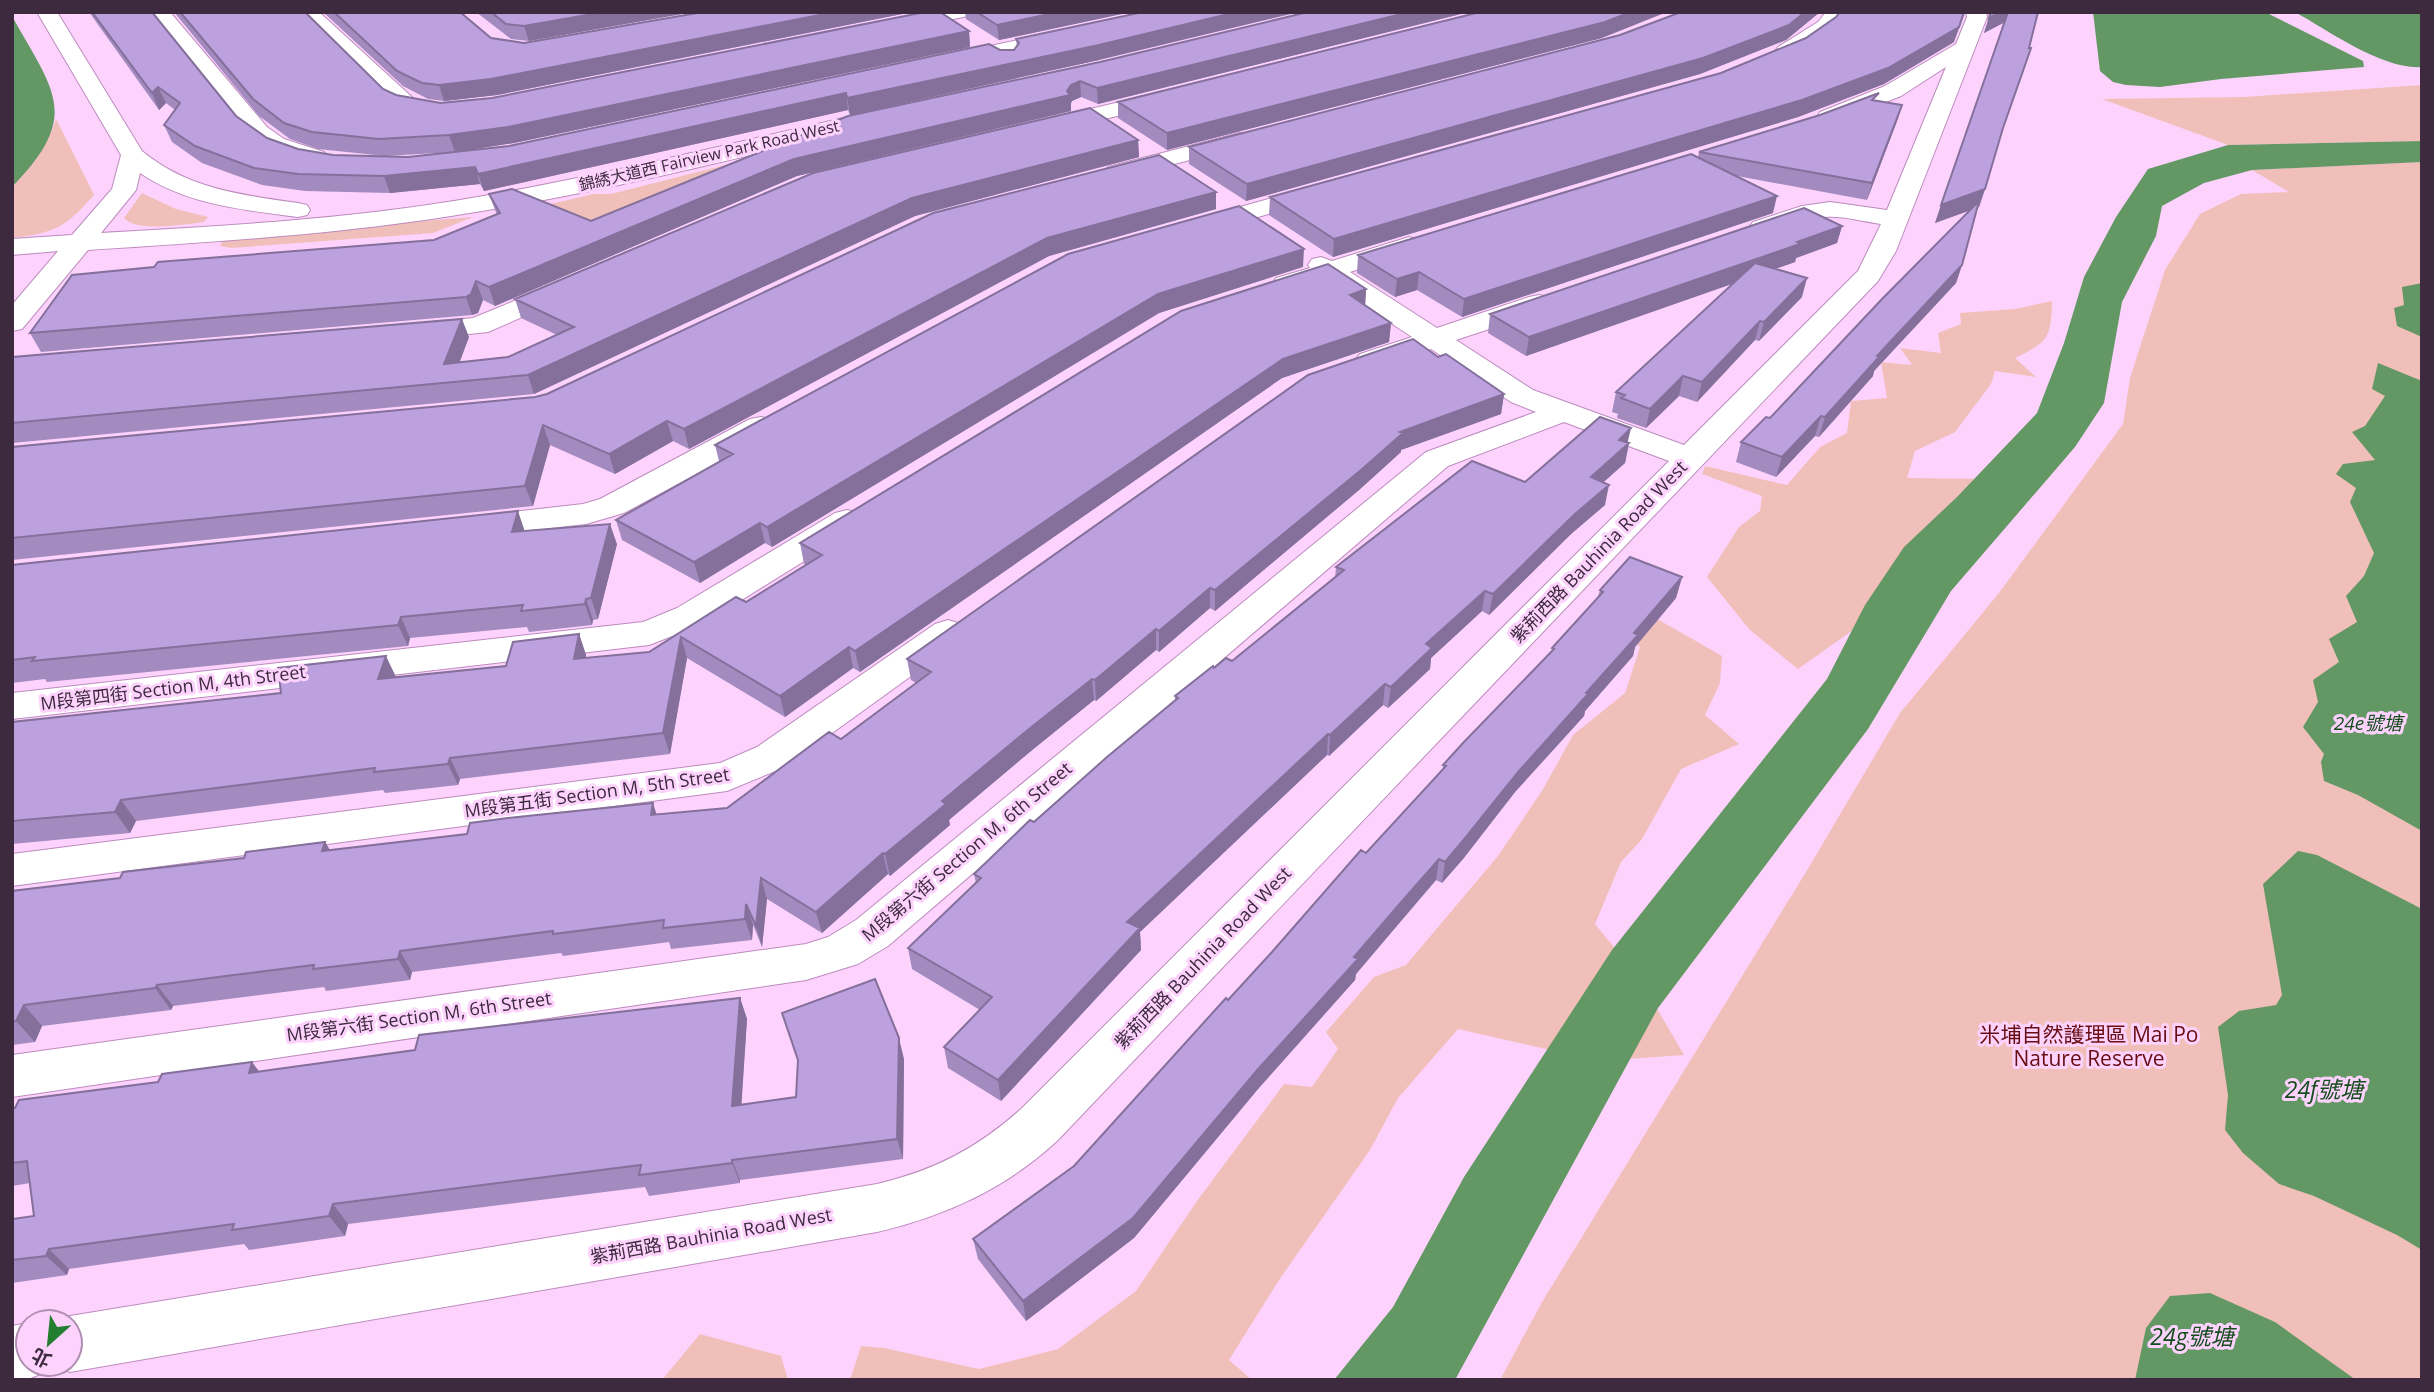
<svg xmlns="http://www.w3.org/2000/svg" width="2434" height="1392" font-family="'Open Sans','Noto Sans TC',sans-serif">
<style>
.green{fill:#f1bfba}
.water{fill:#639764}
.lines{fill:none;stroke-linecap:round;stroke-linejoin:round}
.street-casing{stroke:#bc8bbe;stroke-width:2}
.street{fill:#fff;fill-rule:evenodd}
.wall{fill:#a38abf}
.shaded-wall{fill:#84709b}
.building{fill:#bda0de;stroke:#84709b;stroke-width:2}
.labels{text-anchor:middle;stroke-width:6;stroke-linejoin:round;paint-order:stroke}
.far-street-label{font-size:16px;fill:#3e2a3f;stroke:#fdd3fe}
.street-label{font-size:18px;fill:#3e2a3f;stroke:#fdd3fe}
.water-label{font-size:19px;font-style:italic;fill:#144d1b;stroke:#fdd3fe}
.near-park-label{font-size:21px;fill:#680d12;stroke:#fdd3fe}
.near-water-label{font-size:23px;font-style:italic;fill:#144d1b;stroke:#fdd3fe}
</style>
<rect width="100%" height="100%" fill="#fdd3fe"/>
<path class="green" d="M2422,85V141L2228,145L2102,99L2244,97Z
M56,119L94,195C66,227 55,233 12,238V187C32,167 48,146 56,119Z
M745,160L594,225L547,205L593,194H611Z
M2422,162V1380H1500L1542,1302L1806,872L1900,713L1999,593L2123,424L2130,378L2165,270L2200,214L2241,194L2289,192L2252,170Z
M142,193L176,209L208,217L204,222C185,224 137,233 124,218Z
M473,217L433,233L232,248L220,246L224,239L241,235Z
M2052,301C2051,339 2048,342 2015,358L2036,377L1995,371L1991,384L1955,432L1915,451L1907,478L1992,479L1880,611L1798,669L1750,630L1707,577L1739,527L1760,511L1762,496L1702,474L1705,466L1787,485L1820,447L1847,433L1851,401L1887,398L1881,362L1912,365L1900,348L1941,353L1938,333L1961,324L1960,313L2015,309Z
M1645,612L1722,656L1720,683L1705,715L1739,744L1681,769L1642,839L1621,862L1595,924L1638,976L1684,1055L1598,1061L1458,1029L1398,1098L1370,1150L1279,1280L1229,1360L1252,1380H850L861,1346L884,1348L979,1369L1058,1349L1136,1291L1197,1201L1284,1084L1312,1087L1338,1049L1326,1032L1374,977L1406,965L1498,856L1542,791L1573,735L1625,693L1640,647L1605,615Z
M700,1334L781,1356L788,1380H662Z"/>
<path class="water" d="M2093,12H2265L2363,61L2364,67L2221,79L2160,87L2126,85L2113,82L2100,71Z
M2295,12H2422V67C2383,70 2329,31 2295,12Z
M12,16C54,92 82,115 12,187Z
M2422,141V162L2252,170L2204,183L2162,206L2156,236L2122,302L2104,403L2075,447L1951,591L1868,729L1658,1008L1455,1380H1334L1393,1307L1464,1177L1612,950L1827,679L1865,605L1904,547L1957,497L2037,413L2064,343L2084,277L2116,217L2148,169L2228,145Z
M2422,283V337L2397,326L2394,308L2404,305L2402,287Z
M2378,363L2422,381V831L2358,795L2324,781L2321,762L2324,754L2303,727L2318,702L2313,680L2339,662L2329,639L2357,622L2346,596L2364,576L2374,553L2350,502L2356,488L2336,474L2343,464L2375,460L2352,432L2365,426L2385,396L2372,389Z
M2298,851L2317,855L2422,909V1250L2397,1235L2314,1196L2279,1184L2243,1153L2225,1130L2228,1095L2218,1027L2239,1011L2276,1005L2282,995L2263,884Z
M2210,1293L2275,1322L2356,1380H2135L2146,1328L2170,1296Z"/>
<g class="lines">
<g class="street-casing">
<path id="street" d="M37,12H57L142,151C188,189 241,195 298,203L307,205L310,210L307,215L298,217C244,210 187,205 140,173L136,190L101,233C219,226 337,220 454,201C590,179 723,145 857,115L865,117L868,122L865,127C728,161 590,195 451,216C331,235 209,242 88,250L22,329L12,331V305L58,251L12,255V239L72,235L112,189L121,155Z
M150,12H170L267,127L284,139L324,152L328,157L324,162C301,168 269,150 251,137Z
M299,12H319L414,99L453,105L456,110L453,115L445,117L400,110Z
M931,12H970L968,16L896,31L886,25L889,21Z
M1826,12H1845C1834,29 1799,61 1778,55L1775,51L1778,47L1818,22Z
M1966,12H1986L1987,17L1896,251L1878,281L1057,1141C1005,1189 945,1216 877,1232L70,1372L51,1364L48,1371L28,1379L12,1380V1326L28,1323V1364H70V1322H55L70,1316L877,1184C933,1171 978,1148 1021,1109L1669,461L1564,422L1448,466L888,946L858,964L806,980L12,1097V1055L806,944L828,937L856,920L1426,452L1536,412L1511,402L1431,349L1370,369L1360,366L1355,360L1360,354L1412,337L1326,280L1286,292L1276,290L1273,284L1276,278L1310,268L1308,265L1312,259L1321,257L1332,261L1409,237L1418,240L1422,245L1418,250L1350,272L1437,328L1529,297L1539,295L1549,297L1553,303L1549,309L1456,340L1533,390L1684,445L1858,271L1881,224C1860,221 1837,214 1816,218C1795,222 1774,238 1753,232L1749,227L1753,222L1802,206L1830,202L1887,210L1946,67L1901,96L1836,122H1820L1817,117L1820,112L1885,86L1956,44L1967,17Z
M1068,29L1075,31L1078,35L1075,39L949,67L942,65L939,61L942,57L949,55Z
M1170,90L1178,91L1181,96L1178,101L1048,133L1040,131L1037,126L1040,121Z
M1240,133L1248,135L1251,140L1248,145L1116,179L1108,177L1104,172L1108,167Z
M1319,185L1328,187L1331,192L1328,197L1199,234L1190,231L1186,226L1190,221Z
M565,280L575,282L579,288L575,294L488,332L413,340L403,338L399,332L403,326L473,318Z
M761,417L772,419L776,426L772,433L624,513L586,524L469,537L457,534L452,527L457,520L469,517L583,504L600,499L750,419Z
M847,510L859,513L864,520L859,527L703,624L649,645L12,719V693L643,622L677,608L835,513Z
M948,620L961,624L966,632L961,640L785,767L727,791L12,886V854L720,763L757,747L935,624Z"/>
</g>
<use href="#street" class="street"/>
</g>
<path class="wall" d="M89,12H152L236,116L267,138L298,149L333,155L408,157L509,146L1000,50H1014L1017,47L1016,39L1099,60L850,115L848,110L484,191L480,184L390,193L305,191L262,185L202,163L172,142L164,125L175,110L166,103L159,110Z
M174,12H305L383,89L396,95L440,103L492,98L969,31L970,47L514,143L455,152L385,156L318,149L290,139L259,116Z
M323,12H460L491,38L524,43L703,12H912L497,95L444,101L428,99L403,86Z
M476,12H693L529,41L511,39Z
M965,12H1131L999,40L966,19Z
M1308,12H1469L1098,104L1081,97L1072,101L1071,103V111L797,176L495,306L483,300L478,313L472,315L41,352L30,333L434,240L497,215L489,194L591,221L1100,62Z
M1681,12H1820L1786,40L1700,74L1246,201L1189,164V147L1620,35Z
M1988,12H2038L2002,129L1985,189L1979,207H1978L1962,265L1956,283L1874,371L1873,376L1819,437L1815,436L1776,477L1736,462L1741,442L1770,418L1971,210L1935,223L2005,22L1984,33L1989,16Z
M1836,17L1954,42L1884,84L1798,117L1333,257L1269,215L1270,197L1721,73L1806,38Z
M1602,38L1167,150L1118,118V102Z
M1876,101L1902,105L1897,121L1867,200L1737,176L1773,213L1462,317L1417,290L1395,297L1357,273L1358,255L1698,157L1699,152Z
M1138,140L1139,157L915,216L534,394L12,443V358L469,337L459,362L508,357L557,335L521,318L515,299Z
M1216,192V209L1049,256L689,449L673,441L615,474L550,445L533,506L12,560V447L535,397Z
M1842,226L1837,243L1796,258L1795,262L1775,269L1802,297L1759,341L1755,340L1697,402L1679,396L1646,428L1617,418L1618,414L1612,412L1616,392L1733,283L1526,356L1488,333L1490,314Z
M1303,267L1159,313L772,547L765,543L700,583L622,540L616,520L719,461L715,445Z
M1366,289L1365,306L1391,323L1389,342L1282,378L860,672L853,668L785,717L687,658L670,754L460,779L458,785L385,793L383,790L136,821L130,833L12,844V722L281,693L396,677L506,666L579,634L586,655V658L649,652L746,602L806,565L804,564L800,543Z
M1438,357L1504,394L1501,414L1401,450V452L1359,490L1215,611L1210,608L1159,652L1156,650L1096,701L1094,700L1031,751L949,820L950,825L890,876L888,874L822,933L767,899L762,947L753,925L752,940L671,949L669,942L563,956L561,953L412,972L410,980L326,991L324,987L173,1006L171,1010L42,1026L35,1042L12,1045V891L120,878L244,858L325,842L330,850L727,808L841,739L916,683L911,680L907,659Z
M1628,443H1629L1625,463L1603,482L1605,505L1571,534L1489,615L1482,611L1431,658L1430,669L1410,688L1388,708L1383,705L1329,756L1327,755L1140,932L1141,950L1001,1101L948,1068L944,1047L980,1010L912,969L908,948L976,883L974,874L1175,700V696L1214,668L1232,661L1335,578L1336,567L1525,482Z
M525,530L617,544L598,619L593,620L592,625L529,632L527,627L410,638L408,646L47,682L45,679L12,683V565Z
M1682,577L1676,598L1635,647L1633,656L1585,711L1584,716L1515,792L1463,859L1442,883L1436,880L1394,929L1356,974L1355,980L1258,1089L1134,1238L1026,1321L978,1259L973,1239L1074,1166L1228,1000L1366,853L1443,770V765L1551,653L1552,648L1598,597L1600,590Z
M740,998L747,1019L741,1105L796,1097L904,1059L903,1159L740,1180V1183L649,1196L645,1187L348,1224L345,1236L249,1250L244,1244L69,1269L67,1275L12,1283V1219L34,1216L30,1183L12,1186V1108L259,1071L415,1050Z"/>
<path class="shaded-wall" d="M604,12H693L529,41L524,26Z
M835,12H912L497,95L444,101L439,85Z
M1059,12H1131L999,40L997,25Z
M1237,12H1299L1099,60L850,115L847,98Z
M1410,12H1469L1098,104L1097,88Z
M1631,12H1667L1602,38L1167,150V133Z
M1805,12H1820L1786,40L1700,74L1246,201L1247,184Z
M1965,12L1954,42L1884,84L1798,117L1333,257L1334,239Z
M2000,12H2008L2005,22L1984,33L1989,18Z
M969,31L970,47L514,143L455,152L449,135Z
M1080,81L1081,97L1072,101L1071,103V111L797,176L495,306L489,287L794,159L1067,91L1071,85Z
M158,87L166,103L159,110L152,93Z
M846,93L848,110L484,191L478,174Z
M1902,105L1897,121L1867,200L1872,183Z
M1138,140L1139,157L915,216L534,394L528,375L912,198Z
M475,167L480,184L390,193L384,176Z
M1985,189L1979,207L1935,223L1941,205Z
M1216,192V209L1049,256L689,449L684,429L1047,238Z
M1777,196L1773,213L1462,317L1464,299Z
M1842,226L1837,243L1796,258L1795,262L1526,356L1529,337Z
M1304,249L1303,267L1159,313L772,547L767,527L1158,294Z
M1962,265L1956,283L1874,371L1873,376L1819,437L1825,417L1877,356Z
M1419,272L1417,290L1395,297L1397,279Z
M1807,278L1802,297L1759,341L1764,322Z
M476,281L483,300L478,313L472,315L466,297Z
M1366,289L1365,308L1350,295Z
M462,319L469,337L452,383L444,364Z
M1760,321L1755,340L1697,402L1702,382Z
M1391,323L1389,342L1282,378L860,672L855,651L1283,359Z
M1683,376L1679,396L1646,428L1650,409Z
M1504,394L1501,414L1401,450V452L1359,490L1215,611V590L1400,432Z
M1821,416L1815,436L1776,477L1782,457Z
M667,421L673,441L615,474L609,454Z
M543,425L550,445L533,506L525,486Z
M1631,428L1627,445L1629,443L1625,463L1587,497L1591,477L1619,440Z
M1609,485L1605,505L1571,534L1489,615L1493,594L1575,514Z
M518,511L525,532H512Z
M760,523L765,543L700,583L694,562Z
M610,524L617,544L598,619L591,598Z
M1682,577L1676,598L1635,647L1633,656L1585,711L1584,716L1515,792L1463,859L1442,883L1445,862L1519,771L1586,693L1634,633Z
M1210,588V608L1159,652V631Z
M1485,591L1482,611L1431,658L1430,669L1388,708L1391,687L1426,644Z
M586,599L593,620L592,625L585,604Z
M401,617L410,638L408,646L398,625Z
M1156,629V650L1096,701L1095,680Z
M579,634L586,655L582,680L574,659Z
M681,637L687,658L670,754L663,733Z
M849,647L853,668L785,717L780,696Z
M386,656L396,677L378,679Z
M1092,679L1094,700L1031,751L949,820L950,825L890,876L885,854L942,801L1029,729Z
M1385,684L1383,705L1329,756L1330,735Z
M1328,734L1327,755L1140,932L1141,950L1001,1101L998,1080L1127,922Z
M450,758L460,779L458,785L448,764Z
M121,800L136,821L130,833L115,812Z
M653,803L660,825L651,815Z
M325,842L338,864L322,851Z
M883,853L888,874L822,933L816,912Z
M1439,859L1436,880L1356,974L1355,980L1258,1089L1134,1238L1026,1321L1023,1301L1259,1068Z
M761,878L767,899L762,947L756,926Z
M746,904L753,925L752,940L745,919Z
M400,951L412,972L410,980L398,959Z
M157,985L173,1006L171,1010L155,988Z
M740,998L747,1019L740,1127L732,1106Z
M24,1005L42,1026L35,1042L16,1021Z
M899,1038L904,1059L903,1159L897,1139Z
M252,1062L268,1083L249,1073Z
M732,1160L740,1180V1183L732,1163Z
M333,1204L348,1224L345,1236L329,1216Z
M49,1249L69,1269L67,1275L46,1256Z"/>
<path class="building" d="M92,12H152L236,116L267,138L298,149L333,155L408,157L509,146L989,44L1000,50H1014L1019,43L1016,39L1143,12H1237L1099,45L847,98L846,93L478,174L475,167L384,176L298,174L254,168L195,146L164,125L180,103L158,87L152,93Z
M180,12H305L383,89L396,95L440,103L492,98L925,12H940L969,31L508,127L449,135L379,139L312,132L284,123L253,99Z
M334,12H460L491,38L524,43L703,12H835L491,79L439,85L422,83L397,71Z
M491,12H604L524,26L506,24Z
M977,12H1059L997,25Z
M1308,12H1410L1097,88L1080,81L1071,85L1067,91L1070,95L794,159L489,287L476,281L471,294L466,297L30,333L72,275L154,267L158,262L434,240L500,213L489,194L512,189L591,221L848,116L1100,62Z
M1480,12H1631L1605,22L1167,133L1118,102Z
M1681,12H1805L1789,25L1703,58L1247,184L1189,147L1620,35Z
M1840,12H1964L1959,27L1888,68L1802,100L1334,239L1270,197L1721,73L1806,38L1836,17Z
M1991,12H2000L1989,18Z
M2008,12H2038L2029,48H2031L2003,128L1985,189L1941,205Z
M1879,93L1872,100L1902,105L1872,183L1699,152L1820,115Z
M1090,108L1138,140L912,198L528,375L12,423L13,357L462,319L444,364L508,357L574,327L515,299L813,173Z
M1691,154L1777,196L1464,299L1419,272L1397,279L1358,255Z
M1159,155L1216,192L1047,238L684,429L667,421L609,454L543,425L525,486L12,538V447L535,397L547,394L933,213Z
M1979,201L1962,265L1877,356L1879,357L1825,417L1821,416L1782,457L1741,442L1766,417L1770,418L1883,298Z
M1239,206L1304,249L1158,294L767,527L760,523L694,562L616,520L733,454L715,445L1068,254Z
M1804,208L1842,226L1797,242L1800,244L1529,337L1490,314Z
M1755,263L1807,278L1764,322L1760,321L1702,382L1683,376L1650,409L1621,398L1625,395L1616,392Z
M1328,264L1366,289L1350,295L1391,323L1283,359L855,651L849,647L780,696L681,637L663,733L450,758L448,764L374,772L375,768L121,800L115,812L12,821V722L281,693L278,668L386,656L378,679L506,666L513,642L579,634L574,659L649,652L736,597L746,602L822,555L800,543L1181,311Z
M1413,339L1438,357L1446,354L1504,394L1400,432L1403,433L1361,470L1215,590L1210,588L1159,631L1156,629L1095,680L1092,679L1029,729L942,801L946,804L885,854L883,853L816,912L761,878L756,926L746,904L745,919L663,928L664,920L553,934V931L400,951L398,959L313,969L314,965L234,975L157,985L155,988L24,1005L16,1021L12,1022V891L120,878L123,872L244,858L246,852L325,842L322,851L467,834L470,823L508,818L653,803L651,815L727,808L829,732L841,739L931,672L907,659L1308,375Z
M1600,417L1631,428L1619,440L1629,443L1591,477L1609,485L1575,514L1493,594L1485,591L1426,644L1432,648L1412,667L1391,687L1385,684L1330,735L1328,734L1127,922L1140,928L998,1080L944,1047L992,997L908,948L981,878L974,874L1030,820L1034,822L1107,757L1178,698L1175,696L1213,666L1214,668L1226,658L1232,661L1344,570L1336,567L1472,461L1525,482Z
M518,511L512,532L610,524L591,598L586,599L585,604L521,611L523,605L401,617L398,625L32,661L35,657L12,660V565Z
M1630,557L1682,577L1634,633L1638,635L1586,693L1588,694L1519,771L1466,837L1445,862L1439,859L1397,907L1354,957L1358,959L1259,1068L1133,1218L1023,1301L973,1239L1074,1166L1226,998L1228,1000L1272,952L1361,850L1366,853L1446,766L1443,765L1463,743L1554,649L1552,648L1603,592L1600,590Z
M875,979L899,1038L897,1139L732,1160V1163L639,1175L641,1165L333,1204L329,1216L232,1230L234,1224L49,1249L46,1256L12,1260V1219L34,1216L27,1161L12,1163V1108H15L19,1100L158,1082L162,1074L252,1062L249,1073L415,1050L419,1035L740,998L732,1106L796,1097L798,1060L782,1013Z"/>
<g class="labels">
<g class="far-street-label">
<text transform="translate(709 155) rotate(-13)" y="6">錦綉大道西 Fairview Park Road West</text>
</g>
<g class="street-label">
<text transform="translate(1599 552) rotate(-46)" y="6">紫荊西路 Bauhinia Road West</text>
<text transform="translate(173 688) rotate(-7)" y="6">M段第四街 Section M, 4th Street</text>
<text transform="translate(597 793) rotate(-8)" y="6">M段第五街 Section M, 5th Street</text>
<text transform="translate(967 852) rotate(-40)" y="6">M段第六街 Section M, 6th Street</text>
<text transform="translate(1203 958) rotate(-46)" y="6">紫荊西路 Bauhinia Road West</text>
<text transform="translate(419 1017) rotate(-8)" y="6">M段第六街 Section M, 6th Street</text>
<text transform="translate(711 1236) rotate(-10)" y="6">紫荊西路 Bauhinia Road West</text>
</g>
<g class="water-label">
<text x="2368" y="730">24e號塘</text>
</g>
<g class="near-park-label">
<text x="2089" y="1042">米埔自然護理區 Mai Po<tspan x="2089" dy="24">Nature Reserve</tspan></text>
</g>
<g class="near-water-label">
<text x="2324" y="1098">24f號塘</text>
<text x="2192" y="1345">24g號塘</text>
</g>
</g>
<rect width="2434" height="1392" fill="none" stroke="#3e2a3f" stroke-width="28"/>
<g transform="translate(49 1343) rotate(207)"><circle r="33" fill="#fdd3fe" stroke="#b18fb2" stroke-width="2"/>
<path d="M0-5L12 26L0 18L-12 26Z" fill="#237f2f"/>
<text y="-10" font-size="19" font-weight="bold" text-anchor="middle" fill="#3e2a3f">北</text>
</g>
</svg>
